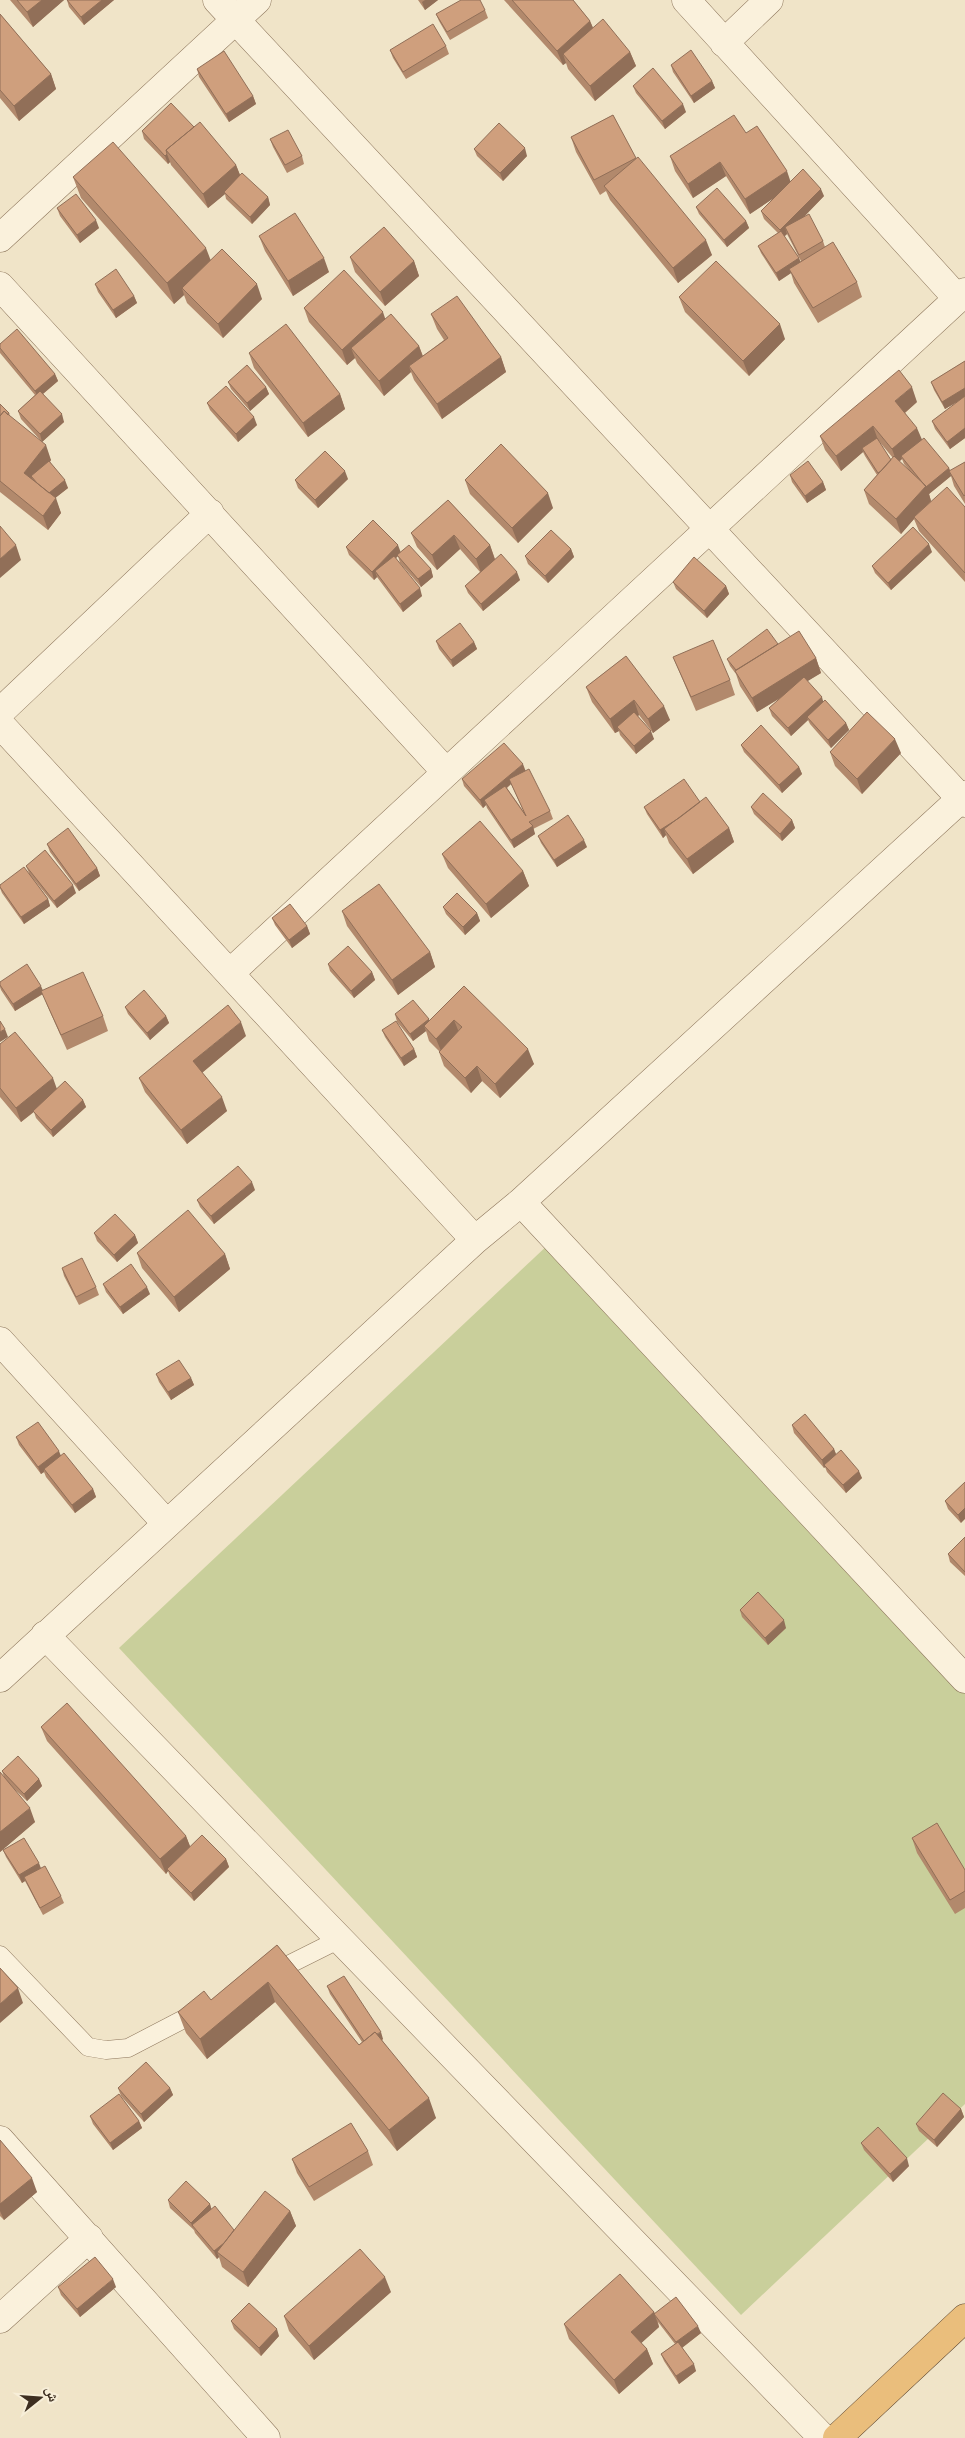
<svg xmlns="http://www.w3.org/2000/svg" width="965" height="2438" font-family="'Times New Roman','Noto Naskh Arabic',serif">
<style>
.pitch{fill:#c9cf9b}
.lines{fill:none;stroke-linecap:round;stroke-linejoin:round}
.service-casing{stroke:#8d765c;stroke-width:19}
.minor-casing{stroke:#8d765c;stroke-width:29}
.trunk-casing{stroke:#5b4430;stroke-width:29}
.service{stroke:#faf1dc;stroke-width:18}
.minor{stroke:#faf1dc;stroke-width:28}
.trunk{stroke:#eabe7c;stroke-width:28}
.wall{fill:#b2896c;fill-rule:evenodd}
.shaded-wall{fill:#916f58}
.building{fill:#cf9f7d;stroke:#916f58}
</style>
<rect width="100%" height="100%" fill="#f0e4c8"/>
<path class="pitch" d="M551,1242L965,1686V2104L741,2315L119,1648Z"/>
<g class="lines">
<g class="service-casing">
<path id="service" d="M0,1955L88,2047L106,2050L128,2048L203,2009
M270,1974L340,1939"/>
</g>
<g class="minor-casing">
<path id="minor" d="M217,0L965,803
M686,0L958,299
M724,43L769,0
M0,238L257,0
M0,286L446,772
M0,712L210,513
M0,724L475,1240
M230,973L965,292
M521,1202L965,1679
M0,1341L166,1523
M45,1635L823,2438
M0,1678L475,1240L521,1202L965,795
M0,2140L266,2438
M0,2319L89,2238"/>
</g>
<g class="trunk-casing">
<path id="trunk" d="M837,2438L965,2318"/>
</g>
<use href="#service" class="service"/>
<use href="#minor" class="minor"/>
<use href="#trunk" class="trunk"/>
</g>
<path class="wall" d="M10,0H64L33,27Z
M67,0H114L84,25L69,7Z
M418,0H438L425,10Z
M504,0H573L590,21L593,28L630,52L636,66L595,101L568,69L566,63L563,65Z
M485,10L488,18L450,40L439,21L436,14Z
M0,14L51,74L56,89L19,121L0,98Z
M446,46L449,54L406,79L393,58L390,50Z
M671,65L712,81L715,88L694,103L673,72Z
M197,69L253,96L256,104L229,122L199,77Z
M633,86L686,112L665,129L636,93Z
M613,115L636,159L712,255L678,283L610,200L606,191L600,195L576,152L571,137Z
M194,127L236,165L240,175L268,197L270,205L252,224L226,199L225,194L208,208L171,165L170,162L168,164L144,139L142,131Z
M746,133L791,182L824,196L803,218L823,241L825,247L857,282L862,297L818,323L794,283L791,273L779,281L761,253L758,246L778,233L764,219L761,211L775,197L750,214L726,176L693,198L675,171L670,156ZM787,234L801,261L800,262L799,258L784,236Z
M270,139L302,156L304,164L287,173L273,147Z
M474,149L527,156L503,181L477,156Z
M73,177L211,260L262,299L223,338L187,303L184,295L174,304L81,198Z
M696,207L746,221L749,228L727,247L699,214Z
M57,208L99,228L80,243L60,216Z
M259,236L329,272L293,296L265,251Z
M350,257L414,261L419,276L385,306L355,272Z
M95,284L134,296L137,303L116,318L98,292Z
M679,297L785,339L749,376L685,312Z
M304,308L385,319L419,346L423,356L444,340L437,329L431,314L501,357L506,372L442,419L414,380L411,372L384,396L357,363L355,358L347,365L309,322Z
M0,344L55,374L58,381L43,394L64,422L42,442L21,419L18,411L35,395L0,353Z
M249,353L340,394L345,409L308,437L254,368Z
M965,361V438L950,449L935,429L932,421L961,400L945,409L934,390L931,382Z
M228,382L266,387L269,394L250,411L231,389Z
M917,402L905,413L922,440L949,468L950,471L965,462V504L954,486L951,476L929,494L931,501L965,507V582L919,531L914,519L901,534L869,504L864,490L877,475L865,456L863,452L841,471L825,450L820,436ZM878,440L893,458L891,460ZM902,459L904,464L910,471L899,462Z
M207,403L257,425L238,442L210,410Z
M0,404L9,413L10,416L51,460L50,462L68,488L55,498L61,513L48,530L0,492Z
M790,475L823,482L826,490L807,503L792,482Z
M348,479L318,508L298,488L295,480Z
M465,480L553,508L518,543L470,494Z
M448,500L490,545L495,559L520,580L483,611L468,593L465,586L480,572L460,549L437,570L417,547L411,533Z
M346,547L401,552L431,569L433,577L421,587L400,563L398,556L396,558L422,596L403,612L377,577L374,580L349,555Z
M571,549L574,557L548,583L528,564L525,556Z
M932,552L891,590L875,573L872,566Z
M673,582L726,586L729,594L707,618L676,589Z
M436,641L474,642L477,649L453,667L439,649Z
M778,644L816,658L821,673L807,681L823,701L846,723L849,730L831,748L810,724L808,720L791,736L772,716L769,708L782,697L757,712L740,686L736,674L730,666L727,659Z
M626,656L670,720L653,733L639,715L638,716L654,739L636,754L620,735L619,731L615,733L592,702L586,687Z
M673,657L730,680L735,695L696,711L679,671Z
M741,745L799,767L802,774L782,793L744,752Z
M830,752L901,753L862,794L835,766Z
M525,771L550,811L553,819L533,829L535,834L514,848L487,808L486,805L483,808L464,786L462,779ZM511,784L512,786L524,812L507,788Z
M700,802L729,828L734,842L693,874L669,843L666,835L663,838L647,814L644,807Z
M751,807L792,820L795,828L782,841L754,814Z
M538,836L587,847L557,867L541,843Z
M47,844L97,868L100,876L79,891L50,852Z
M442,854L523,871L529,886L491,918L448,868Z
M26,866L76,893L57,908L31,876L48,899L50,906L24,924L2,893L0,888V885L29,873Z
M443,907L477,913L480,921L465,935L446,914Z
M342,911L430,952L435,967L398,995L347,926Z
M272,918L307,926L310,934L292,948L275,925Z
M328,964L372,972L375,980L354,998L330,971Z
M0,982L43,990L103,1016L108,1031L67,1050L47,1005L43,994L15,1011L1,990L0,987Z
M464,986L534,1064L500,1098L482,1081L471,1093L444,1066L439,1052V1051L429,1041L426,1031L413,1041L397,1022L395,1014L429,1019V1021Z
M125,1007L166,1016L169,1023L150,1040L128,1014Z
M382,1030L414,1049L417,1057L404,1066L385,1037Z
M246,1036L202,1073L227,1111L187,1144L145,1092L139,1078Z
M0,1044L57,1089L83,1100L86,1107L53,1137L36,1118L34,1112L21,1122L0,1097Z
M255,1190L214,1224L200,1207L197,1200Z
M94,1233L135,1235L138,1243L117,1262L97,1241Z
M137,1253L225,1254L230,1269L179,1312L142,1268Z
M62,1268L96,1287L99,1295L79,1305L64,1276Z
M103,1284L150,1294L123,1314L106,1292Z
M156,1374L191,1378L194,1385L171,1400L159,1382Z
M792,1425L834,1449L836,1454L862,1478L846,1493L827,1472L825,1467L824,1468L794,1433Z
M16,1437L61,1455L93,1489L96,1497L75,1513L46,1477L44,1472L41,1474L19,1445Z
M965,1482L961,1523L948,1509L945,1501Z
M965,1537V1576L950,1562L948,1554Z
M740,1610L786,1628L768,1645L742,1617Z
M41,1727L186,1836L190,1847L226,1859L229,1867L194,1901L170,1876L168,1871L166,1874L47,1741Z
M2,1771L39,1779L42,1786L27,1801L10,1785L35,1822L0,1852V1772L4,1777Z
M912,1838L965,1870V1908L955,1914L917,1853Z
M3,1850L41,1868L61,1896L64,1903L43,1915L25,1881L22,1883L6,1857Z
M277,1945L359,2045L362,2042L330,1994L327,1986L383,2039L382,2040L436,2118L397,2151L275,2002L207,2059L186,2033L178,2012L211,2000Z
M118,2088H170L173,2095L144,2122L121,2096Z
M961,2109L964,2117L937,2147L919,2131L916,2124Z
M90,2116L139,2121L142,2128L113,2150L93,2124Z
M0,2140L37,2192L4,2220L0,2216Z
M861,2143L909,2166L893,2182L864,2150Z
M368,2151L373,2165L314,2201L297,2173L292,2159Z
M168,2200L210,2204L211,2209L234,2230L290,2211L296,2226L248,2287L222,2267L219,2257L217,2259L195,2233L194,2230L170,2208Z
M58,2287H116L80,2317L61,2295Z
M391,2292L314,2360L289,2331L284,2316Z
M654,2312L655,2313L701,2333L682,2348L696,2371L679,2384L664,2361L661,2354L675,2344L658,2322L659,2327L641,2343L647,2349L653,2364L619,2394L569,2339L564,2324Z
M231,2321L279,2336L261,2356L234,2329Z"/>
<path class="shaded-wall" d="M42,0H64L33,27L27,12Z
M102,0H114L84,25L81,17Z
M425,0H438L425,10L422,2Z
M590,21L596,35L563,54L566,63L563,65L557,51Z
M630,52L636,66L595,101L590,86Z
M51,74L56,89L19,121L14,106Z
M712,81L715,88L694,103L691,96Z
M253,96L256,104L229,122L226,114Z
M683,104L686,112L665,129L662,121Z
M525,148L527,156L503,181L500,173Z
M167,154L170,162L168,164L165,156Z
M720,162L726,176L693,198L688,184Z
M236,165L242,180L224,192L225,194L208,208L203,194Z
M787,171L792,186L750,214L745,199Z
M821,189L824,196L788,233L785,227L787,234L783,238L780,230Z
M268,197L270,205L252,224L250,217Z
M96,220L99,228L80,243L77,235Z
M746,221L749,228L727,247L724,240Z
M706,240L712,255L678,283L673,268Z
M206,248L214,269L182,288L184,295L174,304L167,283Z
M324,258L329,272L293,296L288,281Z
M799,258L802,266L789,269L791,273L779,281L776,273Z
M414,261L419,276L385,306L380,292Z
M257,284L262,299L223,338L218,324Z
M134,296L137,303L116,318L113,310Z
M383,312L388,327L351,348L355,358L347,365L342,350Z
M780,324L785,339L749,376L743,361Z
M419,346L424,360L409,366L411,372L384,396L379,381Z
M501,357L506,372L442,419L437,404Z
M55,374L58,381L38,398L35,391Z
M266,387L269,394L250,411L247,403Z
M912,387L917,402L901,416L895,401Z
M965,388V397L945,409L942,402Z
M340,394L345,409L308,437L303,423Z
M62,414L64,422L42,442L40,434Z
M254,417L257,425L238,442L236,434Z
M873,426L878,440L864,452L862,448L863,452L841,471L836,456Z
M917,428L923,442L901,456L902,459L897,463L892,449Z
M965,428V438L950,449L947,442Z
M46,445L51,460L35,481L31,476L34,482L24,473Z
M949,468L952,476L949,471L951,476L929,494L931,501L914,517V519L901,534L896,519L926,486Z
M345,471L348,479L318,508L315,500Z
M65,480L68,488L49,503L46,495Z
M823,482L826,490L807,503L805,496Z
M548,493L553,508L518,543L512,528Z
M56,498L61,513L48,530L43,516Z
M454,535L460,549L437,570L432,555Z
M929,544L932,552L891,590L888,583Z
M16,545L21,560L0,578V559Z
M398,545L401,553L378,576L375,571L377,577L374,580L372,572Z
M490,545L495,560L481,573L476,559Z
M571,549L574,557L548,583L545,576Z
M431,569L433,577L421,587L418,579Z
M517,572L520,580L483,611L481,604Z
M726,586L729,594L707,618L704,611Z
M420,588L422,596L403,612L400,604Z
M474,642L477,649L453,667L451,660Z
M816,658L821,673L757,712L752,698Z
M822,697L824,705L807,717L808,720L791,736L788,728Z
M634,700L639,715L620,730L617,727L619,731L615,733L610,719Z
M664,706L670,720L653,733L648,719Z
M846,723L849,730L831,748L828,740Z
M651,731L654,739L636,754L634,746Z
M895,739L901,753L862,794L857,779Z
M523,764L526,772L509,779L511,784L487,804L484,800L486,805L483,808L480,800Z
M799,767L802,774L782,793L779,785Z
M700,803L664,829L666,835L663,838L660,830Z
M792,820L795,828L782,841L780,834Z
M533,826L535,834L514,848L511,840Z
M729,828L734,842L693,874L687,859Z
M584,840L587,847L557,867L554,860Z
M97,868L100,876L79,891L76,884Z
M523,871L529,886L491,918L486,904Z
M73,885L76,893L57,908L54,901Z
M48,899L50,906L24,924L21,917Z
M477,913L480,921L465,935L463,927Z
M307,926L310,934L292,948L289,940Z
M430,952L435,967L398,995L392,980Z
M372,972L375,980L354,998L351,991Z
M41,986L44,993L15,1011L13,1004Z
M166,1016L169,1023L150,1040L147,1033Z
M429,1019L431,1027L424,1026L426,1031L413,1041L410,1034Z
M454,1020L460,1035L442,1053L436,1039Z
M241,1022L246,1036L198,1076L193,1061Z
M5,1029L8,1037L0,1042V1032Z
M414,1049L417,1057L404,1066L401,1058Z
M528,1049L534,1064L500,1098L495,1084Z
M477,1066L482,1081L471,1093L465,1078Z
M53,1078L58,1092L21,1122L16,1108Z
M222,1097L227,1111L187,1144L181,1130Z
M83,1100L86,1107L53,1137L51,1130Z
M252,1182L255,1190L214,1224L211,1216Z
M135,1235L138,1243L117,1262L114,1255Z
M225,1254L230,1269L179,1312L174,1297Z
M147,1287L150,1294L123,1314L120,1307Z
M191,1378L194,1385L171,1400L168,1392Z
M834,1449L837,1457L824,1465L825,1467L824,1468L822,1460Z
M59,1451L62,1459L44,1469V1472L41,1474L38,1467Z
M859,1471L862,1478L846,1493L843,1485Z
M93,1489L96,1497L75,1513L72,1505Z
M965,1508V1519L961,1523L958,1515Z
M784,1620L786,1628L768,1645L765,1638Z
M39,1779L42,1786L27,1801L24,1794Z
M30,1808L35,1822L0,1852V1832Z
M186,1836L192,1851L167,1869L168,1871L166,1874L160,1859Z
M226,1859L229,1867L194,1901L191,1893Z
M39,1863L42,1871L24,1877L25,1881L22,1883L19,1875Z
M268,1982L275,2002L207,2059L200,2039Z
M18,1988L23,2003L0,2023V2004Z
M381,2032L383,2039L368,2050L365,2043Z
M170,2088L173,2095L144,2122L141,2114Z
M429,2098L436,2118L397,2151L389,2130Z
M961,2109L964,2117L937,2147L934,2140Z
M139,2121L142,2128L113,2150L110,2143Z
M907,2158L909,2166L893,2182L890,2174Z
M32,2178L37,2192L4,2220L0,2211V2204Z
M210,2204L212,2211L192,2225L194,2231L191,2223Z
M290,2211L296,2226L248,2287L243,2272Z
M237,2233L217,2252L219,2257L217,2259L214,2251Z
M385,2277L391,2292L314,2360L309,2346Z
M113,2279L116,2287L80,2317L77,2309Z
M654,2312L659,2327L637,2347L631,2332Z
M698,2326L701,2333L679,2350L676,2342Z
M277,2329L279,2336L261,2356L259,2348Z
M647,2349L653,2364L619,2394L614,2380Z
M694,2364L696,2371L679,2384L676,2376Z"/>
<path class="building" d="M17,0H42L27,12Z
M67,0H102L81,17Z
M461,0H480L485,10L447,32L436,14Z
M512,0H573L590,21L557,51Z
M0,14L51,74L14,106L0,90Z
M603,19L630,52L590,86L563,54Z
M433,24L446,46L403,72L390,50Z
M691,50L712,81L691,96L671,65Z
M224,51L253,96L226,114L197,69Z
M653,68L683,104L662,121L633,86Z
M171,103L194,127L166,150L167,154L165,156L142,131Z
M613,115L636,158L594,180L571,137Z
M734,115L746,133L757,126L787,171L745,199L720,162L688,184L670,156Z
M200,122L236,165L203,194L166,150Z
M499,123L525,148L500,173L474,149Z
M288,130L302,156L285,165L270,139Z
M113,142L206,248L167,283L73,177Z
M638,157L706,240L673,268L604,186Z
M803,169L821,189L780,230L761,211Z
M242,173L268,197L250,217L224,192Z
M717,188L746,221L724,240L696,207Z
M76,194L96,220L77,235L57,208Z
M295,213L324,258L288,281L259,236Z
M809,214L823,241L799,255L785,227Z
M384,227L414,261L380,292L350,257Z
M781,231L799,258L776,273L758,246Z
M833,242L857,282L813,308L789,269Z
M222,249L257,284L218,324L182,288Z
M716,261L780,324L743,361L679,297Z
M116,269L134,296L113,310L95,284Z
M344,270L383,312L342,350L304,308Z
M457,296L501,357L437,404L409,366L448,338L431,314Z
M391,314L419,346L379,381L351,348Z
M286,324L340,394L303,423L249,353Z
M17,329L55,374L35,391L0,348V344Z
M965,361V388L942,402L931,382Z
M247,365L266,387L247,403L228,382Z
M899,370L912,387L895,401L917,428L892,449L873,426L836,456L820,436Z
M226,386L254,417L236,434L207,403Z
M40,391L62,414L40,434L18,411Z
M965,396V428L947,442L932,421Z
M0,404L9,413L8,415L4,411L0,416Z
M4,411L46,445L24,473L56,498L43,516L0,481V416Z
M877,438L891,460L881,471L878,473L862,448Z
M924,438L949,468L926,487L901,456Z
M501,444L548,493L512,528L465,480Z
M325,451L345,471L315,500L295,480Z
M894,456L926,486L896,519L864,490Z
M49,461L65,480L49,493L37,483L31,476Z
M808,461L823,482L805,496L790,475Z
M965,462V495L964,496L949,471Z
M947,487L965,507V573L914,517Z
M448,500L490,545L476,559L454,535L432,555L411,533Z
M373,520L398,545L372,572L346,547Z
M0,526L16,545L0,559Z
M913,527L929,544L888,583L872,566Z
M551,530L571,549L545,576L525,556Z
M409,545L431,569L418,579L397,555Z
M501,554L517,572L481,604L465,586Z
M394,556L420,588L400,604L375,571Z
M694,557L726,586L704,611L673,582Z
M460,623L474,642L451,660L436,641Z
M767,629L778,644L736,670L727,659Z
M799,631L816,658L752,698L735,671Z
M713,640L730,680L691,697L673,657Z
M626,656L664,706L648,719L634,700L610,719L586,687Z
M804,677L822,697L788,728L769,708Z
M825,700L846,723L828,740L807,717Z
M634,712L651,731L634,746L617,727Z
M867,712L895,739L857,779L830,752Z
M761,725L799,767L779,785L741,745Z
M504,743L523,764L480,800L462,779Z
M529,769L550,811L529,822L533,826L511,840L484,800L505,786L526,816L509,779Z
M684,779L700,802L679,818L660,830L644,807Z
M763,793L792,820L780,834L751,807Z
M706,797L729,828L687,859L664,829Z
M568,815L584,840L554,860L538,836Z
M480,821L523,871L486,904L442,854Z
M68,828L97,868L76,884L47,844Z
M45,850L73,885L54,901L26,866Z
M24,867L48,899L21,917L0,887V885Z
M379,884L430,952L392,980L342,911Z
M457,893L477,913L463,927L443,907Z
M290,904L307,926L289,940L272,918Z
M348,946L372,972L351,991L328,964Z
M27,964L41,986L13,1004L0,985V982Z
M83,972L103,1016L61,1035L41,991Z
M464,986L528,1049L495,1084L477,1066L465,1078L439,1052L462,1027L454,1020L436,1039L424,1026Z
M144,990L166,1016L147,1033L125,1007Z
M413,1000L429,1019L410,1034L395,1014Z
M228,1005L241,1022L193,1061L222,1097L181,1130L139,1078Z
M0,1021L5,1029L0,1032Z
M396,1021L414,1049L401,1058L382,1030Z
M15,1032L53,1078L16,1108L0,1088V1044Z
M65,1081L83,1100L51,1130L33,1111Z
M238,1166L252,1182L211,1216L197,1200Z
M188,1210L225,1254L174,1297L137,1253Z
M115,1214L135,1235L114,1255L94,1233Z
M82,1258L96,1287L76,1297L62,1268Z
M131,1264L147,1287L120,1307L103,1284Z
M179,1360L191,1378L168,1392L156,1374Z
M805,1414L834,1449L822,1460L792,1425Z
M38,1422L59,1451L38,1467L16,1437Z
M841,1450L859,1471L843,1485L824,1465Z
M64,1453L93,1489L72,1505L44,1469Z
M965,1482V1508L958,1515L945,1501Z
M965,1537V1572L948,1554Z
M758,1592L784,1620L765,1638L740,1610Z
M67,1703L186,1836L160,1859L41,1727Z
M18,1756L39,1779L24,1794L2,1771Z
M0,1772L30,1808L0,1832Z
M937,1823L965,1870V1891L950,1900L912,1838Z
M202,1835L226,1859L191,1893L167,1869Z
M24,1838L39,1863L19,1875L3,1850Z
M45,1866L61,1896L40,1908L24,1877Z
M277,1945L359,2045L375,2032L429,2098L389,2130L268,1982L200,2039L178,2012L204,1991L211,2000Z
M0,1968L18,1988L0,2004Z
M344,1976L381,2032L377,2034L375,2032L364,2041L327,1986Z
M146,2062L170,2088L141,2114L118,2088Z
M943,2093L961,2109L934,2140L916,2124Z
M119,2094L139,2121L110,2143L90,2116Z
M351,2123L368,2151L309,2187L292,2159Z
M878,2127L907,2158L890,2174L861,2143Z
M0,2140L32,2178L0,2204Z
M186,2181L210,2204L191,2223L168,2200Z
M265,2191L290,2211L243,2272L217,2252Z
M215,2206L234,2230L224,2243L214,2251L192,2225Z
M360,2249L385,2277L309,2346L284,2316Z
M95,2257L113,2279L77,2309L58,2287Z
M620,2274L654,2312L631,2332L647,2349L614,2380L564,2324Z
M676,2297L698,2326L676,2342L654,2314Z
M249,2303L277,2329L259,2348L231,2321Z
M678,2342L694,2364L676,2376L661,2354Z"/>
<g transform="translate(40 2398) rotate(73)" stroke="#f7eed8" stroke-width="4" paint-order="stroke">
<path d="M0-4L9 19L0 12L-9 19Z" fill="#3d2e20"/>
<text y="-8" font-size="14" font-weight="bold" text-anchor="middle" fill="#3d2e20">ش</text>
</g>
</svg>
